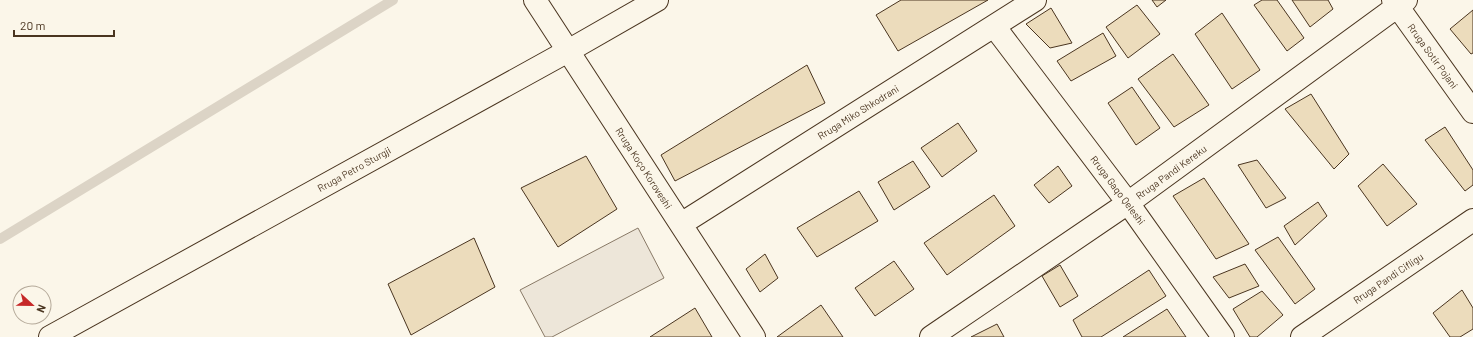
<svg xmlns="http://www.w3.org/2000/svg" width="1473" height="337" font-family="Barlow,sans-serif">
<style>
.green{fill:#ede6d9;stroke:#887966}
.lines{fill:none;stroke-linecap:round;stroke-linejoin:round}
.stream{stroke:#dcd4c6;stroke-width:10}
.building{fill:#ecdcbc;stroke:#4a3520}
.minor-casing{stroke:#4a3520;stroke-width:24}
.primary-casing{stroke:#4a3520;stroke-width:24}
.minor{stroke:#fbf6e9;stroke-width:22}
.primary{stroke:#fbf6e9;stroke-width:22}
.labels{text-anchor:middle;stroke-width:3;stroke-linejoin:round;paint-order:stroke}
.street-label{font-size:10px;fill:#4a3520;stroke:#fbf6e9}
</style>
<rect width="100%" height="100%" fill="#fbf6e9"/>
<path class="green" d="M638,228L664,278L552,337H545L520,290Z"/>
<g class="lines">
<path class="stream" d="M0,239L393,0"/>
</g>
<path class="building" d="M901,0H988L898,51L876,15Z
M1152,0H1166L1157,7Z
M1262,0H1277L1304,38L1287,51L1254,5Z
M1292,0H1328L1333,9L1310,27Z
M1137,5L1160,34L1128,58L1106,27Z
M1051,8L1072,43L1050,48L1026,24Z
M1473,10V53L1471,54L1450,29Z
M1222,13L1260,70L1232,89L1195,34Z
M1103,33L1116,56L1071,81L1057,61Z
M1173,54L1209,105L1174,127L1138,79Z
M807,65L825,103L675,181L661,155Z
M1132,87L1160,128L1136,145L1108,103Z
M1311,94L1349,154L1334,169L1285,109Z
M958,123L977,151L942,177L921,148Z
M1445,127L1473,170V185L1465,191L1425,140Z
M586,156L617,209L558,247L521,188Z
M1257,160L1286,198L1266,208L1238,165Z
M913,161L930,187L894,210L878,182Z
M1383,164L1417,204L1387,226L1358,186Z
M1058,166L1072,186L1049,203L1034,185Z
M1204,178L1249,244L1216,259L1173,196Z
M859,191L878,221L817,257L797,228Z
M994,195L1015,226L947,275L924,243Z
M1318,202L1327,216L1295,245L1284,226Z
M1278,237L1315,289L1295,304L1255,250Z
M474,238L495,287L411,335L388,284Z
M765,254L778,278L760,292L746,269Z
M894,261L914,289L875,316L855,288Z
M1245,264L1259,286L1229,298L1213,277Z
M1060,265L1078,296L1060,307L1042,276Z
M1149,270L1166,296L1101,337H1082L1073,320Z
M1462,290L1473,308V329L1460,337H1450L1433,313Z
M1262,291L1283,315L1257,337H1250L1233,309Z
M821,305L843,337H777Z
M695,308L712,337H650Z
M1167,309L1186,337H1123Z
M997,324L1004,337H971Z"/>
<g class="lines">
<g class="minor-casing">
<path id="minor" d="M535,0L754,337
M1393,0L1473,112
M994,26L1128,203L1223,337
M681,224L1035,0
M931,337L1128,203L1406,0
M1302,337L1473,220"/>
</g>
<g class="primary-casing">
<path id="primary" d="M50,337L568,51L657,0"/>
</g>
<use href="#minor" class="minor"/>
<use href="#primary" class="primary"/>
</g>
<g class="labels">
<g class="street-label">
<text transform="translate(1433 56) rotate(54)" y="4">Rruga Sotir Pojani</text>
<text transform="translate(858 112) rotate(-32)" y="4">Rruga Miko Shkodrani</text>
<text transform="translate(644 168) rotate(57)" y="4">Rruga Koço Koroveshi</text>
<text transform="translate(354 169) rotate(-29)" y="4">Rruga Petro Sturgji</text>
<text transform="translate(1171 172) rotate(-36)" y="4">Rruga Pandi Kereku</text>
<text transform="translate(1118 190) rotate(53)" y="4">Rruga Gaqo Qeleshi</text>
<text transform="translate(1388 278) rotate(-34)" y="4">Rruga Pandi Cifligu</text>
</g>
</g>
<g transform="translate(32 305) rotate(112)"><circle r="19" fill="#fbf6e9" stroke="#b4a999"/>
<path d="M0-3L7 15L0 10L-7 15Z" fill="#c62828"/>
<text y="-6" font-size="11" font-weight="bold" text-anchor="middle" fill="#4a3520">N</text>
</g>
<path d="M14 30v6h100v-6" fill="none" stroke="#4a3520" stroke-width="2"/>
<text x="20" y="30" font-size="12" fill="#4a3520" stroke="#fbf6e9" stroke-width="3" paint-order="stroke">20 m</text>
</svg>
